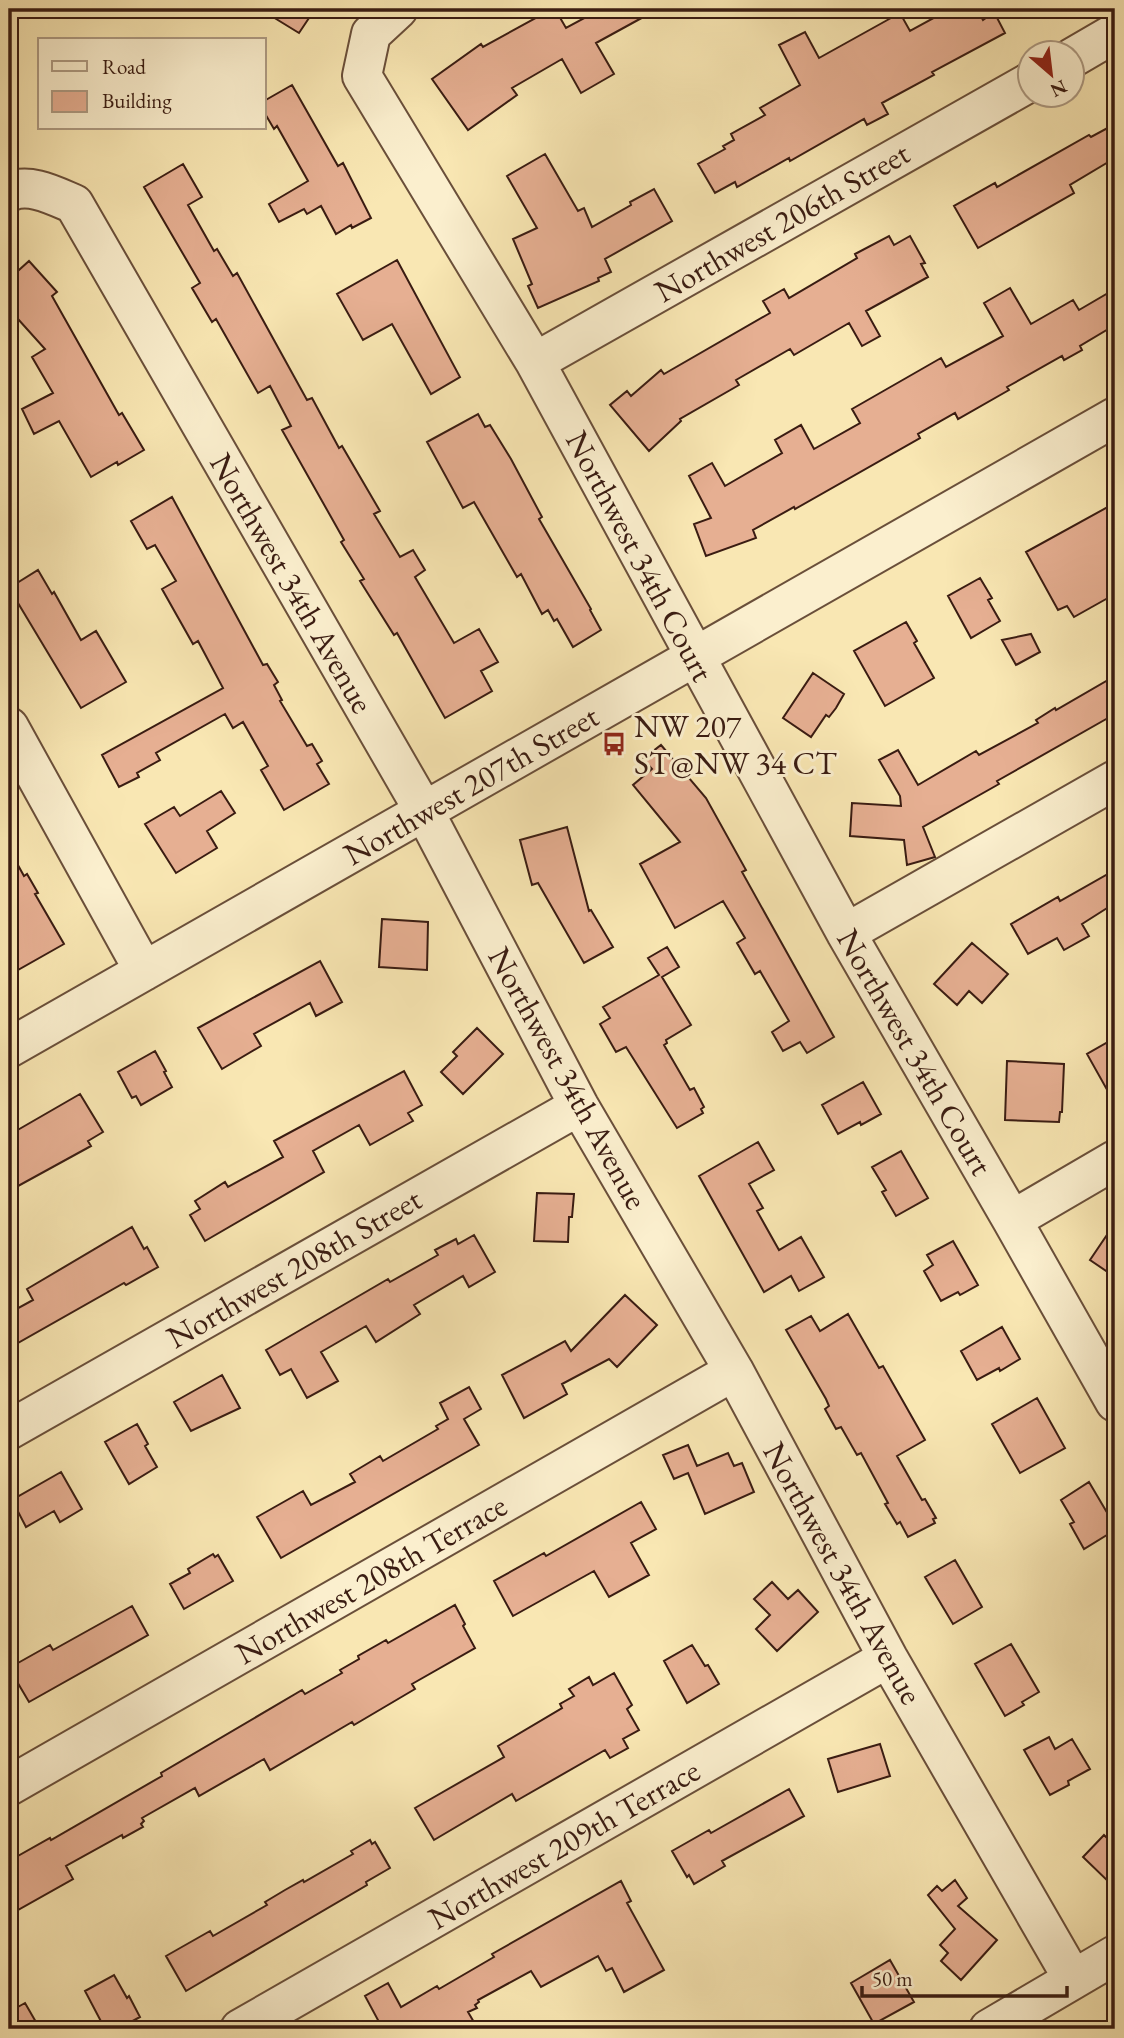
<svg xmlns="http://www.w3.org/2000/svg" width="1124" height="2038" font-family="'EB Garamond',serif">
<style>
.building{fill:#e6af92;stroke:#3a1c12;stroke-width:2}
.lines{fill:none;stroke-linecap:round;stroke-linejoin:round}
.minor-casing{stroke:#6a4f3a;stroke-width:42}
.minor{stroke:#fbefce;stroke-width:38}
.labels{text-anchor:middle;stroke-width:6;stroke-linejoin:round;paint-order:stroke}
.street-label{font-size:32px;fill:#3a1c12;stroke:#fbefce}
.poi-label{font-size:32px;fill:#3a1c12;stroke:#fbefce;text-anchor:start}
</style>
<rect width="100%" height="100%" fill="#f9e7b3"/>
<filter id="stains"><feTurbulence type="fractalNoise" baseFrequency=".00286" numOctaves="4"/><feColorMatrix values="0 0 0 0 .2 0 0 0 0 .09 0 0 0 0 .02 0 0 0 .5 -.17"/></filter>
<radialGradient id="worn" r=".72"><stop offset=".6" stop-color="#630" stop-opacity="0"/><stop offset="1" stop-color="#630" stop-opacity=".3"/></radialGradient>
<path class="building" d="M260,9H315L299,33Z
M552,9H555L566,28L601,9H658L596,43L614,74L581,93L562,59L512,88L517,95L468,130L432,79L481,44L483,47Z
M950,9H977L983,20L994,12L1005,33L932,72L934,75L882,103L888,114L867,125L864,119L790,161L789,158L737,187L735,182L715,193L698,164L725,149L723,146L734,140L731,134L765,115L760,108L800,85L779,45L805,32L819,58L900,13L910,31Z
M292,85L338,166L343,163L371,218L352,228L351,225L336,234L321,206L307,214L304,209L279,222L269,204L308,181L277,126L274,129L264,112V101Z
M1115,124V158L1070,185L1074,193L978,248L954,206L995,183L997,187L1089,135L1091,137Z
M545,154L578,211L584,208L592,227L631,205L630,202L654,189L672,221L605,259L611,272L598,278L599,281L538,308L528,286L532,284L513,239L537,228L507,176Z
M183,164L202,197L188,205L214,251L217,249L233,276L237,273L307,400L312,398L339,448L342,446L380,511L374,514L400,557L413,550L425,570L415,577L454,643L479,629L498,662L481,671L492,691L445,718L397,633L394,635L360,581L364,579L341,542L344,540L282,430L291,426L270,386L258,393L216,319L212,322L192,288L200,283L144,187Z
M889,236L894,245L910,236L925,263L921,264L928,277L866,311L880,336L862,346L849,323L794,355L790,349L736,380L739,385L680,419L681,421L649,451L610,405L627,391L631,396L661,370L664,374L770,313L763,301L784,289L789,298L857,258L855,254Z
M397,260L460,377L431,394L392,324L363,340L337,294Z
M29,261L57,292L52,296L119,415L122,413L144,450L118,465L117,462L91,477L59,421L34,434L22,409L53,393L32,357L45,349L9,309V279Z
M1010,288L1031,324L1073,300L1079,310L1115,289V325L1080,346L1082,350L1064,360L1062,356L1007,387L1009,390L958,419L955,413L918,434L920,438L795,509L794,507L753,530L756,538L706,556L694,524L711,518L689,476L712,463L725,486L782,453L775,440L801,425L814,449L860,423L852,409L941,358L946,367L1003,336L984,303Z
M478,414L485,427L490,425L511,459L542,517L539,519L591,609L590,610L601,630L573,647L557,619L554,621L548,610L542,614L521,574L517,577L474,502L463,508L427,442Z
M172,497L263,665L267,664L278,682L274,685L282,700L280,701L307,746L312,744L322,761L317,764L329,784L284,810L261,770L268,766L243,722L233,728L225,714L156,753L160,760L137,773L139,777L119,787L102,755L223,688L198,641L193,644L162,589L176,581L155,545L147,549L131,521Z
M1115,503V594L1074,617L1067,606L1058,610L1026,552Z
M38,570L52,594L54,592L81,640L96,631L126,682L81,708L9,588Z
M980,578L992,598L988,600L1000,621L971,638L948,596Z
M906,622L917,641L914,643L934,678L885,706L854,651Z
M1031,634L1040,652L1016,665L1002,640Z
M813,673L844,694L836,708L829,717L826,715L811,737L783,718Z
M1115,676V714L997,781L999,784L923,827L935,857L907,865L904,840L850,836L852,803L901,806L900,796L879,760L898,750L918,785L976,751L979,755L1038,723L1036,720L1055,708L1056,710Z
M661,745L706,798L746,870L742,872L834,1037L807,1053L800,1042L783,1051L772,1032L789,1021L760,971L755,974L737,943L745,938L723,901L675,928L640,864L680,842L633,785L652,769L643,759Z
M221,791L235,813L207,831L217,848L176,873L145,824L174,807L180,816Z
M567,827L589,911L591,910L613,947L584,963L538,883L532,885L520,840Z
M9,849L24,876L27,874L38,893L35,894L64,944L9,975Z
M1115,870V903L1082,924L1089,936L1064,950L1057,938L1028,954L1011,924L1058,897L1060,901Z
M382,919L428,922L427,970L379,967Z
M972,943L1008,974L982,1003L969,991L957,1005L934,984Z
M667,947L679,967L662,977L691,1025L666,1040L667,1043L664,1045L690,1090L694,1088L704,1107L701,1109L703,1113L677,1128L626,1047L616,1052L600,1024L610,1018L603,1007L659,975L648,958Z
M320,961L342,1002L316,1016L310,1003L254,1034L261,1046L222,1069L198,1028Z
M477,1028L503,1054L463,1094L441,1072L457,1056L453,1052Z
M1115,1038V1104L1087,1054Z
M155,1051L166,1071L164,1072L172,1087L141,1105L136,1096L132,1098L118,1072Z
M1007,1061L1064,1064L1062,1112H1060L1059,1122L1005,1120Z
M404,1071L422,1105L408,1113L413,1121L370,1145L359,1125L313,1151L324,1172L205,1241L190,1215L200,1209L195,1201L225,1182L228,1187L283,1157L274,1141Z
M863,1082L881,1114L861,1125L860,1122L838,1134L822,1105Z
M80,1094L103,1132L88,1141L91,1146L9,1191V1135Z
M758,1142L774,1170L749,1184L763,1208L757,1211L779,1250L801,1237L824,1277L799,1291L791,1276L764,1292L699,1176Z
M901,1151L928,1198L896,1216L882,1192L886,1190L872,1167Z
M537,1193L574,1194L572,1217H569L568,1242L534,1241Z
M1115,1223V1277L1090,1260Z
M132,1227L144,1249L147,1247L158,1267L126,1285L124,1283L9,1348V1313L33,1300L27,1289Z
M474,1235L495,1272L469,1287L463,1276L414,1305L420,1314L376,1342L366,1326L321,1352L338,1381L307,1398L291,1369L280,1375L266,1350L388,1279L390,1282L438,1255L435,1250L456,1239L458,1244Z
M953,1241L978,1285L960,1295L958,1292L941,1301L924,1271L933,1265L927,1255Z
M625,1295L657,1325L617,1367L609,1359L562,1384L567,1394L524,1418L502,1375L565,1341L571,1351Z
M848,1314L879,1368L883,1366L925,1440L897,1456L922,1500L925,1499L936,1518L933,1519L935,1523L908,1537L900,1522L897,1524L885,1504L888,1503L861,1453L857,1455L841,1427L836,1429L825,1409L829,1406L826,1399L786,1330L811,1316L820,1331Z
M1002,1327L1020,1359L1000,1371L999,1368L977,1380L961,1351Z
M222,1375L240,1408L191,1431L174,1402Z
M469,1387L481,1409L464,1419L479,1445L281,1558L257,1517L303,1491L311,1505L355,1482L350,1474L380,1456L383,1461L438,1429L436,1426L448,1419L440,1403Z
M1037,1398L1065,1448L1020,1473L992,1424Z
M137,1424L148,1444L145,1446L157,1467L129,1484L105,1442Z
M688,1445L697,1466L728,1453L734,1466L742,1463L754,1492L705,1514L688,1473L674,1479L663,1455Z
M61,1472L82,1509L60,1522L54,1511L26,1527L12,1500Z
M1089,1482L1115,1526V1530L1084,1549L1070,1524L1074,1522L1061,1500Z
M641,1502L656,1529L631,1543L649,1575L609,1597L594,1571L513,1616L494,1581L544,1553L546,1556Z
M213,1554L215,1557L218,1555L233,1581L184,1609L170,1584L190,1573L188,1569Z
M955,1560L982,1607L953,1624L925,1577Z
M772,1582L788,1599L798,1590L818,1612L777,1651L756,1629L770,1615L754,1599Z
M455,1605L465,1624L463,1626L475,1648L412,1684L415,1689L354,1725L352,1722L270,1770L264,1759L199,1796L195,1788L142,1818L144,1821L141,1824L143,1827L123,1838L122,1835L66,1866L73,1879L9,1915V1861L50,1838L51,1840L162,1776L161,1773L302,1690L305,1694L342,1673L340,1670L359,1659L358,1656L386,1640L388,1643Z
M132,1606L148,1635L29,1702L9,1668L50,1645L53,1650Z
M1011,1644L1039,1692L1022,1702L1024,1705L1005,1716L975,1664Z
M692,1645L705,1666L708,1665L719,1684L687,1703L664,1661Z
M614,1673L632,1705L627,1709L639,1730L623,1739L628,1748L610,1758L605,1750L516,1801L512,1794L434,1840L415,1808L504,1757L498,1746L562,1708L560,1704L574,1696L569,1689L589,1677L593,1685Z
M1049,1737L1055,1749L1072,1739L1090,1769L1068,1781L1069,1785L1050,1795L1024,1750Z
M880,1744L890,1776L838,1792L828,1759Z
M789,1789L804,1816L722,1861L725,1866L694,1884L689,1875L687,1877L672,1851L709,1830L711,1833Z
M1104,1835L1115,1846V1888L1083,1857Z
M370,1840L372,1844L375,1842L390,1868L366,1882L367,1885L186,1991L166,1956L210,1931L213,1936L267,1905L265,1902L285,1890L303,1880L304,1882L353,1854L351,1851Z
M955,1880L967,1898L958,1906L997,1940L961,1980L941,1961L948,1953L940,1945L955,1929L928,1895L937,1886L942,1891Z
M621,1881L631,1901L627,1903L664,1970L624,1992L612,1968L606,1971L598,1956L541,1987L531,1971L478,2000L479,2002L475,2005L477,2008L468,2012L478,2029H361L378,2020L365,1996L388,1983L401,2007L437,1986L439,1989L494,1957L492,1954Z
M890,1960L914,2002L874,2024L851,1983Z
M114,1975L127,1998L129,1996L140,2017L118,2029H105L85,1991Z
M25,2003L40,2029H9V2012Z"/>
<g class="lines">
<g class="minor-casing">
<path id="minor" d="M398,9L371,34L362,76L535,362L846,933L1012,1220L1115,1402
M1072,58L1115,33
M9,192C29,182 55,196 74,204L424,811L579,1106L734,1371L888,1658L1073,1979
M535,362L1030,82
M9,727L144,971
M846,933L1115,780
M9,1048L1115,417
M1012,1220L1115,1160
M9,1430L579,1106
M9,1786L734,1371
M240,2029L888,1658
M989,2029L1115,1955"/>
</g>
<use href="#minor" class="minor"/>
</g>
<defs>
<g id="bus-bare" transform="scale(1.89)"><path d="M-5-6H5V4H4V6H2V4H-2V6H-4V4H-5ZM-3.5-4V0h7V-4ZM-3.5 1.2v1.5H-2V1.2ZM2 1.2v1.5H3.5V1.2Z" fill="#8f2418" stroke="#fbefce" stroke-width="2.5" paint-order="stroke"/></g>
</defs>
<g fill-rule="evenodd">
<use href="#bus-bare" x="614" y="744"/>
</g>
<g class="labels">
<g class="street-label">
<text transform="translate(782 222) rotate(-30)" y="11">Northwest 206th Street</text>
<text transform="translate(640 556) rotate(62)" y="11">Northwest 34th Court</text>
<text transform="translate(292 583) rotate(60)" y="11">Northwest 34th Avenue</text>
<text transform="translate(471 785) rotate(-30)" y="11">Northwest 207th Street</text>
<text transform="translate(915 1052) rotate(60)" y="11">Northwest 34th Court</text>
<text transform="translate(568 1078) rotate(61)" y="11">Northwest 34th Avenue</text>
<text transform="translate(294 1268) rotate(-30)" y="11">Northwest 208th Street</text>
<text transform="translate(843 1573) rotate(61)" y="11">Northwest 34th Avenue</text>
<text transform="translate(371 1579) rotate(-30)" y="11">Northwest 208th Terrace</text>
<text transform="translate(564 1844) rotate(-30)" y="11">Northwest 209th Terrace</text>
</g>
<g class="poi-label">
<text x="634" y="737">NW 207<tspan x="634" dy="37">ST@NW 34 CT</tspan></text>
</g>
</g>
<rect width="1124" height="2038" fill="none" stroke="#f9e7b3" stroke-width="35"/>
<rect x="10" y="10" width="1103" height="2017" fill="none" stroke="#3a1c12" stroke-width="3.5"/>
<rect x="18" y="18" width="1089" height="2003" fill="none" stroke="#3a1c12" stroke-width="2"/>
<rect x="38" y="38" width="228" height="91" fill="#fbefce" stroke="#ae9b83" stroke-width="2"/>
<rect x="52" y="61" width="35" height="10" fill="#fbefce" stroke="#ae9b83" stroke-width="2"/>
<text x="102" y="74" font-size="21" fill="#3a1c12">Road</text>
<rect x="52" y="91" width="35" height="21" fill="#e6af92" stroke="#ae9b83" stroke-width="2"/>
<text x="102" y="108" font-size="21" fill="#3a1c12">Building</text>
<g transform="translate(1051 74) rotate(152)"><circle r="33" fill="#fbefce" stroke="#ae9b83" stroke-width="2"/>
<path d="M0-5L12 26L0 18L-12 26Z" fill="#8f2418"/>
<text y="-10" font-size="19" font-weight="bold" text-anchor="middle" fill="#3a1c12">N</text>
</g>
<path d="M862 1986v10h205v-10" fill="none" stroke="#3a1c12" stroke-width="3.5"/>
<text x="872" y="1986" font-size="21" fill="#3a1c12" stroke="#fbefce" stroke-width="5" paint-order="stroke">50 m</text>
<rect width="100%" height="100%" filter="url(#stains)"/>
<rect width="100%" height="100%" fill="url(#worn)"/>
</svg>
